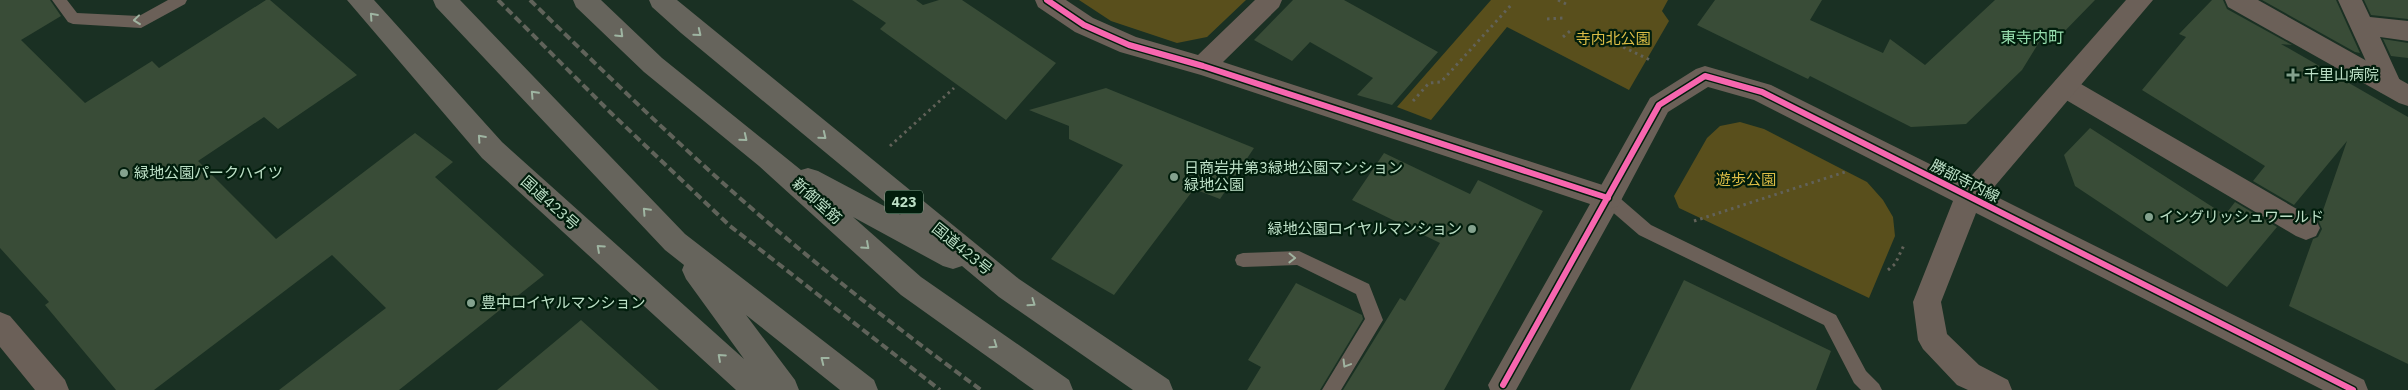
<svg xmlns="http://www.w3.org/2000/svg" width="2408" height="390" font-family="'IBM Plex Sans','Noto Sans JP',sans-serif">
<style>
.green{fill:#594f1c}
.building{fill:#394c37}
.lines{fill:none;stroke-linecap:round;stroke-linejoin:round}
.path{stroke:#626259;stroke-width:3;stroke-dasharray:2.5 4;stroke-linecap:butt}
.service{fill:#6b6058;fill-rule:evenodd}
.minor{fill:#6b6058;fill-rule:evenodd}
.tertiary{fill:#6b6058;fill-rule:evenodd}
.trunk{fill:#66645c;fill-rule:evenodd}
.rail{stroke:#60635a;stroke-width:4;stroke-dasharray:8 4;stroke-linecap:butt}
.cycleway-casing{stroke:#011d0c;stroke-width:9}
.cycleway{stroke:#f766af;stroke-width:6}
.oneway{stroke:#9fb5a2}
.oneway2{stroke:#a0b3a0}
.poi-dot{fill:#84a28e;stroke:#011d0c;stroke-width:2}
.labels{text-anchor:middle;stroke-width:4.5;stroke-linejoin:round;paint-order:stroke}
.shield{fill:#011d0c;stroke:#85a68f;stroke-width:1}
.shield-label{font-size:14px;font-weight:bold;fill:#bde0c7}
.park-label{font-size:15px;fill:#dcbd46;stroke:#011d0c}
.poi-label{font-size:15px;fill:#bde0c7;stroke:#011d0c;text-anchor:start}
.street-label{font-size:15px;fill:#bde0c7;stroke:#011d0c}
.neighbourhood-label{font-size:16px;fill:#95ddad;stroke:#011d0c}
</style>
<rect width="100%" height="100%" fill="#1a3023"/>
<path class="green" d="M1079,0H1246L1207,37L1177,43L1111,21Z
M1491,0H1668L1662,11L1669,21L1629,90L1507,27L1431,120L1397,107Z
M1740,122L1764,129L1867,182L1883,200L1893,217L1895,236L1869,298L1679,208L1674,196L1707,138L1720,126Z"/>
<path class="building" d="M0,0H50L61,16L21,40L85,103L152,61L159,68L266,0H270L357,75L278,129L264,117L198,161L276,239L415,133L453,162L435,177L544,275L399,390H279L386,308L332,255L154,390H116L45,305L49,302L0,248Z
M852,0H916L923,5L939,0H962L1056,63L1006,120L880,29L886,23Z
M1293,0H1344L1438,52L1392,105L1357,95L1373,78L1310,42L1292,61L1254,40Z
M1715,0H1822L1810,20L1883,53L1890,39L1925,65L1995,0H2095L2058,38L2046,31L2022,70L1966,124L1911,127L1810,76L1808,79L1697,25Z
M2212,0H2223L2227,9L2292,45L2281,44L2408,117V364L2289,306L2313,239L2318,237L2322,229L2319,222L2347,141L2294,205L2253,181L2265,166L2142,90L2186,37L2179,34Z
M2262,0H2336L2360,53L2355,52Z
M2364,0H2408V19L2371,15Z
M2383,39L2408,43V58L2391,56Z
M1106,88L1254,148L1220,199L1194,189L1114,295L1051,259L1123,165L1069,139V126L1029,110Z
M2090,128L2225,215L2235,202L2277,227L2227,287L2075,186L2064,155Z
M1384,153L1470,194L1478,180L1543,211L1444,390H1343L1400,298L1405,301L1440,243L1352,200Z
M1684,280L1831,351L1816,390H1630Z
M1296,283L1362,315L1363,319L1320,390H1247L1261,367L1248,360Z
M581,320L659,390H497Z"/>
<g class="lines">
<path class="path" d="M1558,0L1566,4
M1547,19L1564,18
M1594,33L1650,60
M1563,37L1570,31
M1413,101L1429,83L1441,82L1512,4
M890,146L954,88
M1694,221L1845,172
M1888,270L1895,264L1905,243"/>
<path class="service" d="M52,0H67L77,13L139,16L168,0H187L185,4L141,28L73,24L68,22Z
M1608,191L1614,193L1651,225L1836,315L1866,371L1879,384L1882,390H1861L1854,383L1824,325L1639,235L1602,203L1600,198L1602,193Z
M1299,251L1369,284L1383,320L1341,390H1322L1365,319L1356,294L1297,265L1243,267L1237,265L1235,260L1237,255L1243,253Z"/>
<path class="minor" d="M1035,0H1066L1093,18L1136,37L1198,55L1255,0H1282L1279,7L1223,62L1618,190L1622,198L1618,206L1516,390H1490L1488,385L1590,204L1201,75L1120,52L1075,32L1038,7Z
M2338,0H2362L2370,17L2408,21V41L2380,37L2402,85L2398,92L2389,95L2380,92Z
M2065,77L2074,80L2316,220L2320,228L2316,236L2306,240L2296,236L2056,94L2052,87L2056,80Z
M0,312L10,316L65,380L69,390H35L0,347Z"/>
<path class="tertiary" d="M2126,0H2153L1989,193L2364,380L2368,390H2323L1976,213L1941,302L1947,334L1979,365L2008,380L2012,390H1968L1957,385L1923,349L1918,340L1913,302L1953,201L1754,100L1708,87L1668,112L1618,206L1608,209L1598,206L1594,198L1650,98L1696,69L1705,66L1771,85L1966,182Z
M2225,0H2258L2408,84V106L2399,103L2228,7Z"/>
<path class="trunk" d="M347,0H374L502,142L744,359L686,279L682,270L684,265L665,250L436,7L433,0H460L685,234L874,380L878,390H840L746,315L795,380L799,390H736L482,158Z
M573,0H601L662,58L801,170L808,168L818,171L901,215L681,33L652,7L649,0H677L1019,279L1169,380L1173,390H1133L999,297L962,266L953,269L943,266L853,217L921,277L1069,380L1073,390H1034L901,295L759,166L644,72L576,7Z"/>
<path class="rail" d="M498,0L611,113L730,226L940,390
M530,0C611,79 692,158 779,232C844,287 912,339 981,390"/>
<g class="cycleway-casing">
<path id="cycleway" d="M1047,0L1084,25L1129,45L1203,66L1608,198
M1503,385L1659,105L1705,76L1762,92L2353,390"/>
</g>
<use href="#cycleway" class="cycleway"/>
</g>
<defs><path id="oneway-chevron" d="M-2-3.5L2.5 0L-2 3.5" fill="none" stroke-width="1.6" stroke-linecap="round" stroke-linejoin="round" transform="scale(1.25)"/></defs>
<g class="oneway">
<use href="#oneway-chevron" transform="translate(373 16) rotate(-132)"/>
<use href="#oneway-chevron" transform="translate(698 33) rotate(39)"/>
<use href="#oneway-chevron" transform="translate(620 34) rotate(44)"/>
<use href="#oneway-chevron" transform="translate(534 94) rotate(-133)"/>
<use href="#oneway-chevron" transform="translate(823 136) rotate(39)"/>
<use href="#oneway-chevron" transform="translate(481 138) rotate(-132)"/>
<use href="#oneway-chevron" transform="translate(744 138) rotate(39)"/>
<use href="#oneway-chevron" transform="translate(646 211) rotate(-133)"/>
<use href="#oneway-chevron" transform="translate(866 246) rotate(42)"/>
<use href="#oneway-chevron" transform="translate(600 248) rotate(-138)"/>
<use href="#oneway-chevron" transform="translate(1032 303) rotate(35)"/>
<use href="#oneway-chevron" transform="translate(994 345) rotate(35)"/>
<use href="#oneway-chevron" transform="translate(721 357) rotate(-138)"/>
<use href="#oneway-chevron" transform="translate(824 360) rotate(-142)"/>
</g>
<g class="oneway2">
<use href="#oneway-chevron" transform="translate(137 20) rotate(174)"/>
<use href="#oneway-chevron" transform="translate(1292 258) rotate(1)"/>
<use href="#oneway-chevron" transform="translate(1346 364) rotate(121)"/>
</g>
<g class="poi-dot">
<path d="M2290.5 67.5h5v5h5v5h-5v5h-5v-5h-5v-5h5z"/>
<circle cx="124" cy="173" r="5"/>
<circle cx="1174" cy="177" r="5"/>
<circle cx="2149" cy="217" r="5"/>
<circle cx="1472" cy="229" r="5"/>
<circle cx="471" cy="303" r="5"/>
</g>
<g class="labels">
<rect class="shield" x="885" y="190.5" width="38" height="23" rx="4"/>
<g class="shield-label">
<text x="904" y="207">423</text>
</g>
<g class="park-label">
<text x="1613" y="44">寺内北公園</text>
<text x="1746" y="185">遊歩公園</text>
</g>
<g class="poi-label">
<text x="2304" y="80">千里山病院</text>
<text x="1184" y="173">日商岩井第3緑地公園マンション<tspan x="1184" dy="17">緑地公園</tspan></text>
<text x="134" y="178">緑地公園パークハイツ</text>
<text x="2159" y="222">イングリッシュワールド</text>
<text x="1462" y="234" text-anchor="end">緑地公園ロイヤルマンション</text>
<text x="481" y="308">豊中ロイヤルマンション</text>
</g>
<g class="street-label">
<text transform="translate(1965 181) rotate(27)" y="5">勝部寺内線</text>
<text transform="translate(817 201) rotate(42)" y="5">新御堂筋</text>
<text transform="translate(550 203) rotate(42)" y="5">国道423号</text>
<text transform="translate(962 249) rotate(39)" y="5">国道423号</text>
</g>
<g class="neighbourhood-label">
<text x="2032" y="43">東寺内町</text>
</g>
</g>
</svg>
